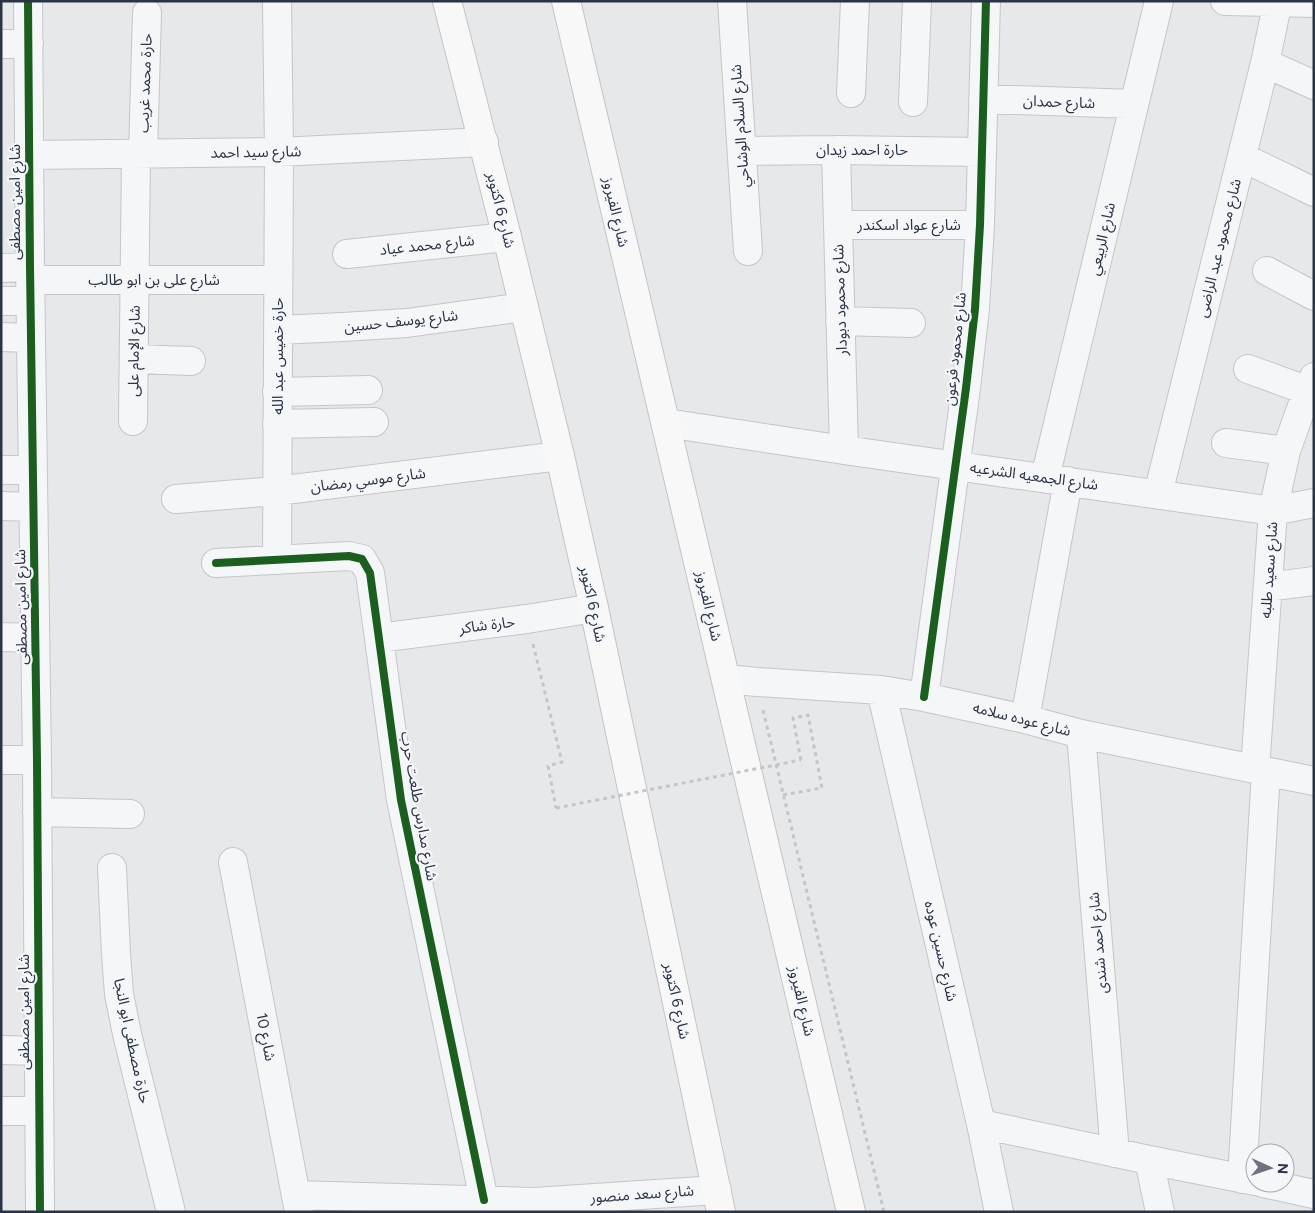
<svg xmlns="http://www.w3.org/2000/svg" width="1315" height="1213" font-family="Figtree,'Noto Sans Arabic',sans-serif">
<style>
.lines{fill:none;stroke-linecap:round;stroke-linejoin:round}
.minor-casing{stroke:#c4c6c8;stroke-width:30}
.major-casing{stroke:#c2c5c8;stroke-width:30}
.path{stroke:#c5c6ca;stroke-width:3;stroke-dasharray:4 4;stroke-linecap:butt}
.minor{stroke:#f5f6f7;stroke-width:28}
.major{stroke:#f8f8f8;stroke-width:28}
.path-bridge{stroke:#c5c6ca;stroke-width:3;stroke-dasharray:4 4;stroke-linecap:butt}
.cycleway-casing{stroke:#f4f6f9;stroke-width:11}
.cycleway{stroke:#1b5e20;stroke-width:8}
.labels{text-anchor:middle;stroke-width:4.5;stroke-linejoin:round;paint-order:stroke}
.street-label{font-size:15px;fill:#2b3445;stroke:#f4f6f9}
</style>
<rect width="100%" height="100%" fill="#e6e8ea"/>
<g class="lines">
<g class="minor-casing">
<path id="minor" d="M28,1L30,267L37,760L40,1212
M277,1L279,152L277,560
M732,1L748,251
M1225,1L1314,3
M1,44L29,43
M1265,63L1314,85
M851,93L855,1
M983,99L1134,104
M913,102L917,1
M836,150L844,450
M742,151L836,150L981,152
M143,154L147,13
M29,155L279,152L484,142
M1242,157L1314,192
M838,225H980
M347,254L507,237
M1,268L30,267
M1267,271L1314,296
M30,280H278
M1,301H30
M840,321L911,323
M278,330L343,327L407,323L524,307
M1,337L31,338
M134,359L191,361
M1248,369L1314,393
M277,392L368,390
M133,421L136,154
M666,423L844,450L1273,511L1314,503
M277,424L374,422
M1226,443L1286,451
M1,470H32
M1045,478L1159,1
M1158,494L1265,63L1278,1
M176,499L277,491L560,456
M1,506L33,507
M216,563L349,556L362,559L370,573L401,800L484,1200
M1268,587L1314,581
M1,637L35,638
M379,638L527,619L594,608
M726,679L757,682L881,690L924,697L1025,719L1081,734L1314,781
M881,690L981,1124L999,1212
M924,697L966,388L975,309L980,225L986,1
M1025,719L1068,481
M1081,734L1115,1153
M1,760H37
M1255,769L1273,511L1286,451L1302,406L1314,377
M37,812L130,814
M233,862L299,1212
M112,868L116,954L119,994L127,1034L171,1212
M1,1050L38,1051
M1,1111H38
M981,1124L1149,1160L1255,1181
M1149,1160L1160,1212
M1242,1179L1266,771
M1263,1183L1314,1194
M296,1195L534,1202L717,1190"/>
</g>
<g class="major-casing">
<path id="major" d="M447,1L507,237L560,456L594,608L721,1212
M566,1L851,1212"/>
</g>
<path class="path" d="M533,644L562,762L548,766L556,808
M763,710L884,1212
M783,795L822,788L808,715L793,718L801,760"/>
<use href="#minor" class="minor"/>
<use href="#major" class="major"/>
<path class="path-bridge" d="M556,808L801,760"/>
<g class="cycleway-casing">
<path id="cycleway" d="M28,1L30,267L37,760L40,1212
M216,563L349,556L362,559L370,573L401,800L484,1200
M924,697L966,388L975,309L980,225L986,1"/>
</g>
<use href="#cycleway" class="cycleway"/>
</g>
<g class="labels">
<g class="street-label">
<text transform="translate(145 83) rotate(-88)" y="5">حارة محمد غريب</text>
<text transform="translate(1059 102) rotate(2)" y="5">شارع حمدان</text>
<text transform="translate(740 126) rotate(-94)" y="5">شارع السلام الوشاحي</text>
<text x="862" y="155">حارة احمد زيدان</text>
<text transform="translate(256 152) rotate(-1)" y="5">شارع سيد احمد</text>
<text transform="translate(15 202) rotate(-90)" y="5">شارع امين مصطفى</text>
<text transform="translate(501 210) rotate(76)" y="5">شارع 6 اكتوبر</text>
<text transform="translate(616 212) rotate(77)" y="5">شارع الفيروز</text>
<text x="909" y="230">شارع عواد اسكندر</text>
<text transform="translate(1102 239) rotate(-77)" y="5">شارع الربيعي</text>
<text transform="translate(427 245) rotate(-6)" y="5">شارع محمد عياد</text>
<text transform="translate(1219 248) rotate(-76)" y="5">شارع محمود عبد الراضى</text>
<text x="154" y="285">شارع على بن ابو طالب</text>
<text transform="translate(840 300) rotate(-92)" y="5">شارع محمود دبودار</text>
<text transform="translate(401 321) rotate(-6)" y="5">شارع يوسف حسين</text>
<text transform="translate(955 349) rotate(-84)" y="5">شارع محمود فرعون</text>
<text transform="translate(134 351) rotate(-89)" y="5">شارع الإمام على</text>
<text transform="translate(278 356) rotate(-90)" y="5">حارة خميس عبد الله</text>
<text transform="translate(1034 476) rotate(8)" y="5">شارع الجمعيه الشرعيه</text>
<text transform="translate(368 480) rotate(-7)" y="5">شارع موسي رمضان</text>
<text transform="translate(1269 570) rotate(-86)" y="5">شارع سعيد طلبه</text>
<text transform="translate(593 604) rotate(78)" y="5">شارع 6 اكتوبر</text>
<text transform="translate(709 606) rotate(77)" y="5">شارع الفيروز</text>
<text transform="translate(21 607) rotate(-91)" y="5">شارع امين مصطفى</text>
<text transform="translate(487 625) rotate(-7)" y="5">حارة شاكر</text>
<text transform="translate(1022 719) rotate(14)" y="5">شارع عوده سلامه</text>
<text transform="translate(419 806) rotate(80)" y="5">شارع مدارس طلعت حرب</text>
<text transform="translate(1098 943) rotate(-95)" y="5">شارع احمد شندى</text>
<text transform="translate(941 951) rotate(77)" y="5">شارع حسين عوده</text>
<text transform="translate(677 1001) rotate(78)" y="5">شارع 6 اكتوبر</text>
<text transform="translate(802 1001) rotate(77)" y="5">شارع الفيروز</text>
<text transform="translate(24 1012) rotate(-90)" y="5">شارع امين مصطفى</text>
<text transform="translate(266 1037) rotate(79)" y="5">شارع 10</text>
<text transform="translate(132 1041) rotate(78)" y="5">حارة مصطفى ابو النجا</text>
<text transform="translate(642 1194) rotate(-4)" y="5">شارع سعد منصور</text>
</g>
</g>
<rect width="1315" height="1213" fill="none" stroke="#2b3445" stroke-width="5"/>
<g transform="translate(1270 1168) rotate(93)"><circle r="24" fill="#f4f6f9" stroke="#a4a8b1"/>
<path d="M0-4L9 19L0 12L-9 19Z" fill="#6c737f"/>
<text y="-8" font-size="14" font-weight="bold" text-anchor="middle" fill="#2b3445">N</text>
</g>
</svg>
